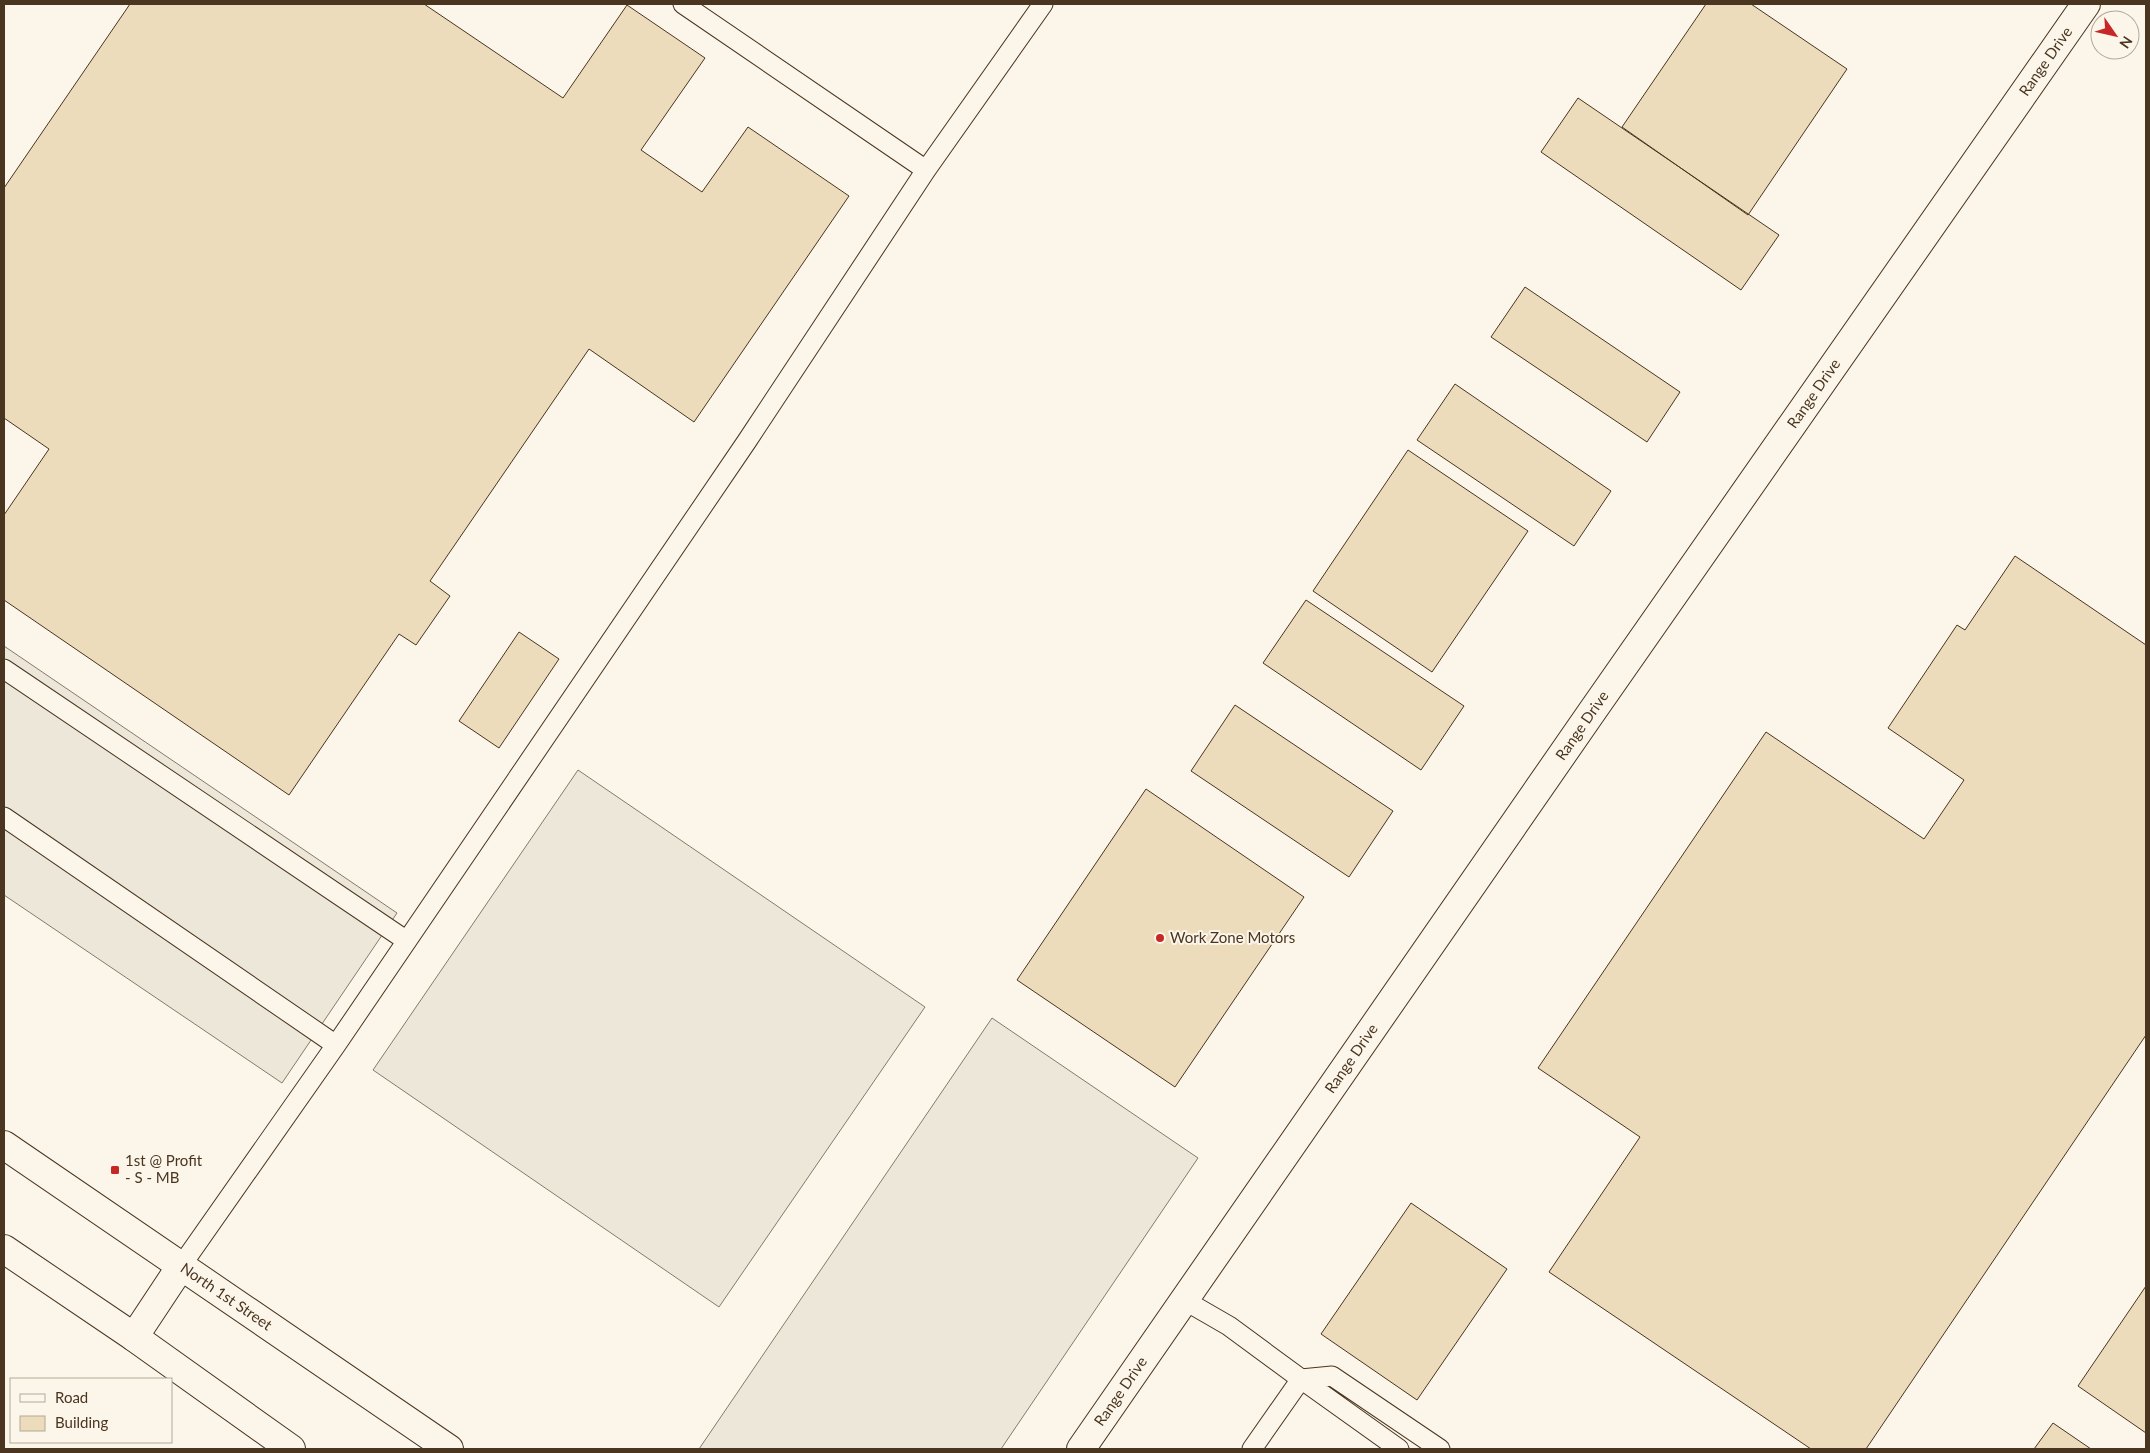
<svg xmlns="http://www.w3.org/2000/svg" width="2150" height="1453" font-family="Lato,sans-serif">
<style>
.parking{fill:#ede7d9;stroke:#887966}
.building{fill:#ecdcbc;stroke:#4a3520}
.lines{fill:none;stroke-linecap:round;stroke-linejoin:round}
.service-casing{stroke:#4a3520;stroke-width:21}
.minor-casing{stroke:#4a3520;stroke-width:30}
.primary-casing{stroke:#4a3520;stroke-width:30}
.service{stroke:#fbf6e9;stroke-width:19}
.minor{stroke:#fbf6e9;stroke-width:28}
.primary{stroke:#fbf6e9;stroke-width:28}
.poi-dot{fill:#c62828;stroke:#fbf6e9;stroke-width:2}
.labels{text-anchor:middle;stroke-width:4;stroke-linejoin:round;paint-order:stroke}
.street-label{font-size:15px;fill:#4a3520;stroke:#fbf6e9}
.poi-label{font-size:15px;fill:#4a3520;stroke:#fbf6e9;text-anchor:start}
</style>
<rect width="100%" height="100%" fill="#fbf6e9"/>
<path class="parking" d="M4,646L397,913L282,1083L4,895Z
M578,770L925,1007L719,1307L373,1070Z
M992,1018L1198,1158L1001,1449H699Z"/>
<path class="building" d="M130,4H424L563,98L627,5L705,58L641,150L702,192L748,127L849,196L694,422L589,349L430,581L450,596L416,645L399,634L289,795L4,600V515L49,449L4,418V188Z
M1706,4H1751L1847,69L1748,215L1622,127Z
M1578,98L1779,235L1741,290L1541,152Z
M1525,287L1680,392L1647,442L1491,337Z
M1455,384L1611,491L1574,546L1417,440Z
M1408,450L1528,531L1432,672L1313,591Z
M2015,556L2146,645V1035L1866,1449H1811L1549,1272L1640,1137L1538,1068L1766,732L1924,839L1964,780L1888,728L1957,625L1965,630Z
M1306,600L1464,706L1421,770L1263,663Z
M519,632L559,659L499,748L459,721Z
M1235,705L1393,811L1349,877L1191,771Z
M1146,789L1304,897L1175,1087L1017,980Z
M1411,1203L1507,1269L1417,1400L1321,1334Z
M2146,1286V1433L2078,1386Z
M2053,1423L2091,1449H2034Z"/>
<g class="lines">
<g class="service-casing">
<path id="service" d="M683,4L926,170
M4,669L407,941
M4,817L336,1045
M181,1266L336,1045L747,441L926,170L1043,4
M1184,1300L1229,1326L1301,1379L1252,1449
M1301,1379L1332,1376L1440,1449
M1301,1379L1399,1449"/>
</g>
<g class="minor-casing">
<g id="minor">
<path id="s1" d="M1081,1449L1591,713L2086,4"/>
</g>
</g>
<g class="primary-casing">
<g id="primary">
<path id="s2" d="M4,1145L449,1449"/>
<path d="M4,1249L134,1337L291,1449"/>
<path d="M134,1337L181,1266"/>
</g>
</g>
<use href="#service" class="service"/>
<use href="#minor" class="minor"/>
<use href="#primary" class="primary"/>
</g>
<g class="poi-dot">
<circle cx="1160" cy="938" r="5"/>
<rect x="110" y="1165" width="10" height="10" rx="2.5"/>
</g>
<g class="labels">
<g class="street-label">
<text dy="5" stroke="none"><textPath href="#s1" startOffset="1690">Range Drive</textPath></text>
<text dy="5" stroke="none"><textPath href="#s1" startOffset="1285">Range Drive</textPath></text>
<text dy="5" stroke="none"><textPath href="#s1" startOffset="880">Range Drive</textPath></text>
<text dy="5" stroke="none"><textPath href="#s1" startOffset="475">Range Drive</textPath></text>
<text dy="5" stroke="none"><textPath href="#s2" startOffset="269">North 1st Street</textPath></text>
<text dy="5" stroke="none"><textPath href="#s1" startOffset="70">Range Drive</textPath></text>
</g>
<g class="poi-label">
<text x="1170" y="943">Work Zone Motors</text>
<text x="125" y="1166">1st @ Profit<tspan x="125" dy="17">- S - MB</tspan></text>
</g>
</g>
<rect width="2150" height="1453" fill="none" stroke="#4a3520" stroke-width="10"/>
<rect x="10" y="1378" width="162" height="65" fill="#fbf6e9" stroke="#b4a999"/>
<rect x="20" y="1394" width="25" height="8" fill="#fbf6e9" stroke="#b4a999"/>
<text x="55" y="1403" font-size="15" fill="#4a3520">Road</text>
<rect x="20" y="1416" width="25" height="15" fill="#ecdcbc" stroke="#b4a999"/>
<text x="55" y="1428" font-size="15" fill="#4a3520">Building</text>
<g transform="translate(2115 35) rotate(124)"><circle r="24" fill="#fbf6e9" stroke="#b4a999"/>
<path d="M0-4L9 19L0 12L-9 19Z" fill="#c62828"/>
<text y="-8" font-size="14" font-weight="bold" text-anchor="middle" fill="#4a3520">N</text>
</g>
</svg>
